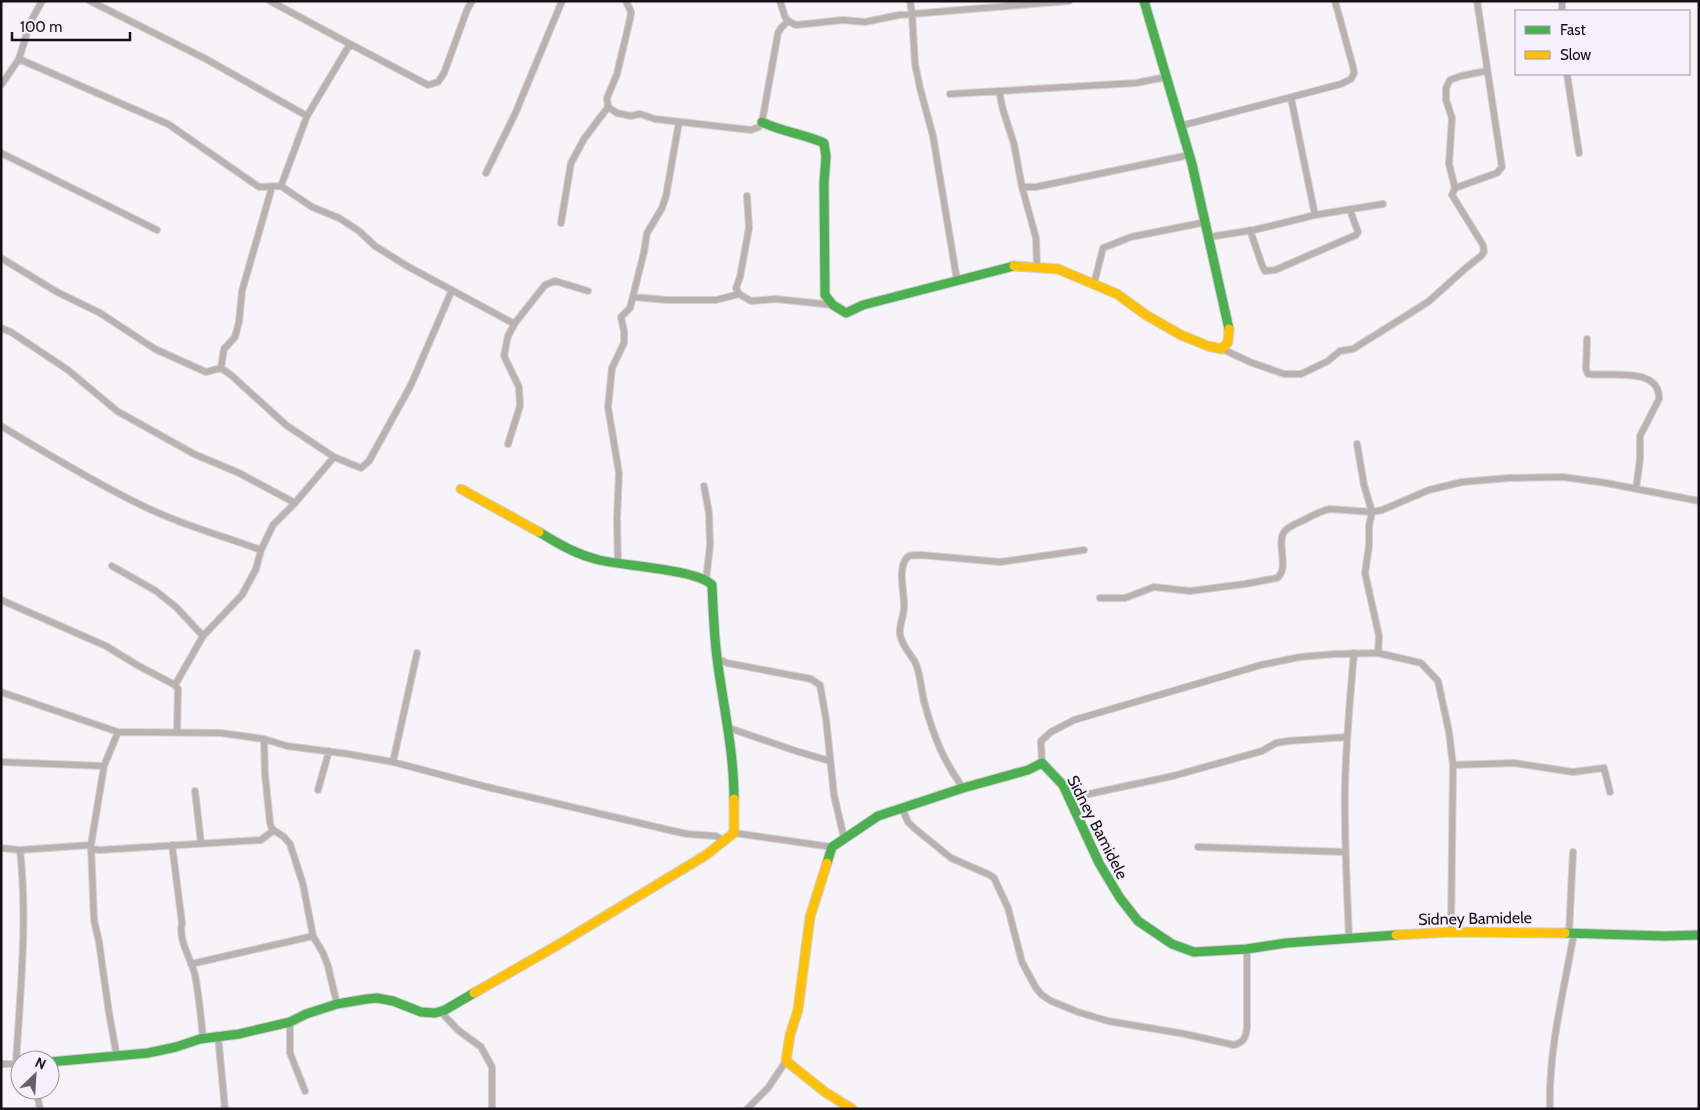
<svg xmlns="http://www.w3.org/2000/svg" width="1700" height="1110" font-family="Cabin,sans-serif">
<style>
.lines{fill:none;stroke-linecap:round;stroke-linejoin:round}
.street-casing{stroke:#d2d0d4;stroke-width:8}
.fast-casing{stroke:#d2d0d4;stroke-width:11}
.slow-casing{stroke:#d2d0d4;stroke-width:11}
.street{stroke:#bab2b0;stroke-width:6}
.fast{stroke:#4caf50;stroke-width:9}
.slow{stroke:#ffc107;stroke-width:9}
.labels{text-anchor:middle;stroke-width:4.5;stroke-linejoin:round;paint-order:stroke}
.street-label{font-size:16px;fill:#141216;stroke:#f5f0fc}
</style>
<rect width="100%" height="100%" fill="#f6f3f9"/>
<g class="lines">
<g class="street-casing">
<path id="street" d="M90,1L206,59L307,116
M270,1L350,44L307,116L281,186
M626,1L631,12L630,19L617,74L607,98L608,107L617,113L631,116L640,114L655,119L751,130L759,127L762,122L778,33L781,28L788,21
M780,1L785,17L788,21L796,25L843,20L865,22L899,15L1069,1
M910,1L912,14L915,64L920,88L933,136L957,280
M1562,1V11
M350,44L428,85L438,82L444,73L467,10L472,1
M19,59L168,124L259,187L281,186L312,207L339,218L359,231L375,246L407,266L511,322L515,323L545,285L555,281L588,291
M1567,74L1579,153
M1,85L19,59L30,23L42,1
M999,91L1003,110L1014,144L1022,187
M950,94L1136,83L1166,77
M1291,98L1315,215
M1180,126L1299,95L1341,84L1351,79L1354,73L1353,67L1335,1
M1,153L157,230
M486,173L515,114L562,1
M1455,188L1497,173L1502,167L1477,1
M747,196L749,228L740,277L736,288L739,294L751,301L776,299L833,305
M561,223L571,163L584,139L608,107
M1250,230L1262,265L1265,271L1275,270L1356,235L1358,232L1350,210
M1209,237L1254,230L1315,215L1383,204
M1,258L57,292L100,313L155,349L206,372L221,368L231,375L286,425L334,457L361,468L369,461L411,385L452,290
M1037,267L1036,238L1022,187H1036L1189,155
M1094,284L1103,248L1131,237L1206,222
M633,297L667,300H716L739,294
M1,328L11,332L68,370L117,411L194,454L239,473L295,503
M1587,339L1586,369L1588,374C1609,377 1660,366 1659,399L1640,436V459L1636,489
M1222,349L1250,362L1284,374H1301L1328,361L1340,351L1353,349L1428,302L1467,267L1481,256L1484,252L1483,245L1452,195L1455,188L1449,164L1452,118L1446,100V88L1450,80L1461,76L1486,71
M221,368L224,349L235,337L239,322L242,291L272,187
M1,426C46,453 90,480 137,503C176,523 220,535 261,550
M508,444L520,406L519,387L504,356L508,336L515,323
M704,486L709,513L710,545L706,581
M618,563L617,519L619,473L608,407L612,368L624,343V331L621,317L630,308L644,252L647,233L662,208L666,196L679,122
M112,566L156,591L176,607L203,636
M1100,598H1125L1154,587L1190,591L1245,584L1277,578C1290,568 1276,545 1284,532C1288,526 1298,523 1304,520C1313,515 1320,511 1330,509L1372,512L1364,485L1357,444
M1,600L106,646L137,665L175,685L178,689L177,732
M1378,653L1379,636L1365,573L1369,546V526L1372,512L1382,510L1429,490L1462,482L1509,478L1563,477L1606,483L1699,501
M717,658L727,663L811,679L820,685L826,719L834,795L844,838
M175,685L203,636L242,595L256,569L261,550L273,525L295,503L334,457
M1,692L118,732
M729,728L796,751L830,761
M264,739L265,774L270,823L272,829L284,837L290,844L303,884L313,936L323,953L328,966L337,1004
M1,762L104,766
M393,762L417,653
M1042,763L1041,741L1051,732L1074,720L1261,665L1300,657L1335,654L1378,653L1421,663L1438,681L1449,732L1453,765L1451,932
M1453,765L1514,763L1573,772L1604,768L1610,792
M963,788C943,760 934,737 925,705C921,691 921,677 916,664C911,654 901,645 900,634C899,625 904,616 904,607C905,595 896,564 909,556C912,555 917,555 921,555L1000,562L1084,550
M318,790L329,751
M195,791L201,843
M1070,798L1173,776L1262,751L1276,743L1288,741L1347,737
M902,808L908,822L914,828L951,858L990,875L994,878L1008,908L1022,962L1036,988L1042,995L1051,1001L1078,1012L1108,1021L1185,1034L1234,1045C1244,1042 1246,1037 1247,1028V949
M734,833L832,847
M172,845L182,923C178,941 191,958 195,975C199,996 201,1017 203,1038
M1198,847L1345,852
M1,848L20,850L91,845
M92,849L100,850L261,840L274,830
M1569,933L1573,852
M1349,938C1347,887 1344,837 1345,786C1346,742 1350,697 1354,653
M191,964L313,936
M440,1011L458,1030L481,1047L492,1067V1109
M290,1022V1053L305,1091
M218,1035L225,1109
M117,1057L109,1013L99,942L94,920L91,845L104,766L118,732L221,733L264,739L287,746L348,754L393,762L487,787L669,830L687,834L716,836L724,841
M1,1064H20
M16,1064C20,993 28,921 20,850
M36,1090L40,1109
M747,1109L768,1088L786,1061
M1550,1109C1548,1051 1564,990 1574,933"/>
</g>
<g class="fast-casing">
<path id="fast" d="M1144,1L1192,164L1229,329
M762,122C782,132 804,134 824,143L826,157L824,183L825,295L833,305L846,313L863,305L1014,266
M539,532C559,544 575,554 599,560C624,566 696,569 712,585C713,609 714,634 717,658C723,705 734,751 734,799
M827,863L832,847L878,816L963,788L1028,770L1042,763L1063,785L1099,863L1120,898L1138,921L1172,944L1194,952L1247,949L1286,943L1396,935
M1565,933L1664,936L1699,935
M50,1062L148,1053L176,1047L200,1039L239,1034L290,1022L306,1014L337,1004L367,999L377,998L393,1001L421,1012L435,1013L445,1010L474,993"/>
</g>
<g class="slow-casing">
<path id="slow" d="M1014,266L1058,269L1117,294L1146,315L1181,335L1208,346L1222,349L1228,342L1229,329
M461,489L539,532
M827,863L810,917L798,1010L790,1035L786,1061L825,1092L852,1109
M1396,935L1451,932L1565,933
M474,993L556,946L706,855L734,833V799"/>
</g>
<use href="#street" class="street"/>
<use href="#fast" class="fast"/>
<use href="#slow" class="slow"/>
</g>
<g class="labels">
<g class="street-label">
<text transform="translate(1098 827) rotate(63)" y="6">Sidney Bamidele</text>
<text transform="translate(1475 918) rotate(-1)" y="6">Sidney Bamidele</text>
</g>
</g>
<rect width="1700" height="1110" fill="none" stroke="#141216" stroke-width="5"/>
<rect x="1515" y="10" width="175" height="65" fill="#f5f0fc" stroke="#9b97a0"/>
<rect x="1525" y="26" width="25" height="8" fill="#4caf50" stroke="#9b97a0"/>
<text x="1560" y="35" font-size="15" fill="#141216">Fast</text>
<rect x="1525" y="51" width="25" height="8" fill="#ffc107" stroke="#9b97a0"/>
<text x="1560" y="60" font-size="15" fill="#141216">Slow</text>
<g transform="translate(35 1075) rotate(25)"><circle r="24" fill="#f5f0fc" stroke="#9b97a0"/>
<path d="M0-4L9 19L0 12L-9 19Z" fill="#636165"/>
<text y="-8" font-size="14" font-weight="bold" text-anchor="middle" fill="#141216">N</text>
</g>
<path d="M12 32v8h118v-8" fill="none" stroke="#141216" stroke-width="2.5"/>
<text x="20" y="32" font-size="15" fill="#141216" stroke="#f5f0fc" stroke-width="4" paint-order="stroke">100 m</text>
</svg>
